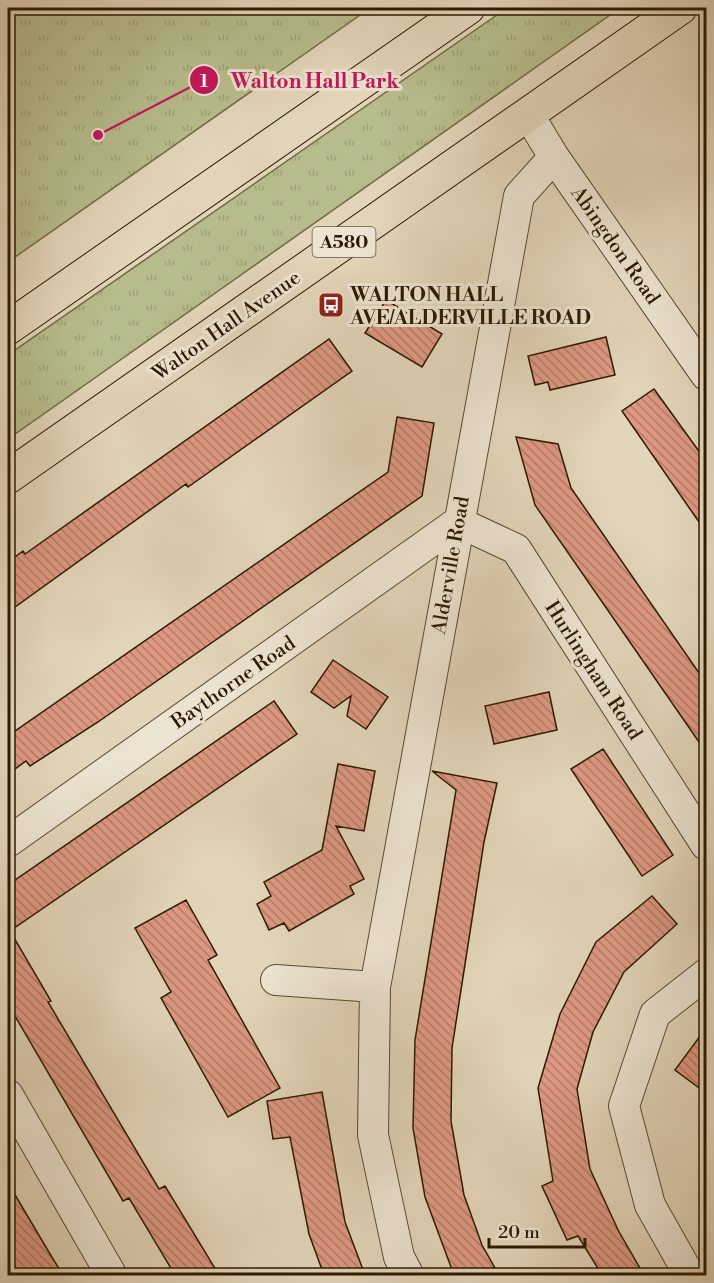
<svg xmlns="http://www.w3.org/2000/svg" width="714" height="1283" font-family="'Libre Bodoni',serif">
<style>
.grass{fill:url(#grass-tufts);stroke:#726b46;stroke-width:1.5}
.building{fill:url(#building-back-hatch);stroke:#2c1a00;stroke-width:1.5}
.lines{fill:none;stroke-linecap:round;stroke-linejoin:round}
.street-casing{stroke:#5a492e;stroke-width:32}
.highway-casing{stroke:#2c1a00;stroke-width:35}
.street{stroke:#ece4d2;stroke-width:30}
.highway{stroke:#e2d5b9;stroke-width:33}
.labels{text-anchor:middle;stroke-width:6;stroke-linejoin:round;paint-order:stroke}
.shield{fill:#ece4d2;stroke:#66573f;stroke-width:1.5}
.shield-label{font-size:18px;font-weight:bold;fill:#2c1a00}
.street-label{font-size:20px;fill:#2c1a00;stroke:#ece4d2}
.poi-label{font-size:20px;font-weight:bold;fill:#2c1a00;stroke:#ece4d2;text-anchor:start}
.leader{fill:none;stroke:#c2185b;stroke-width:2}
.callout-dot{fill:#c2185b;stroke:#ece4d2;stroke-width:2}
.mark-label{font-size:18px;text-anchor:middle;font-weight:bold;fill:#fff}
.callout-label{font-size:21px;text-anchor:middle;font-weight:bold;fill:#c2185b;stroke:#ece4d2;stroke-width:6;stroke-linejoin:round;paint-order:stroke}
</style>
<defs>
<pattern id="grass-tufts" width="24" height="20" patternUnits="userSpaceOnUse" patternTransform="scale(1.5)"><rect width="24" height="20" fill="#b7bc8c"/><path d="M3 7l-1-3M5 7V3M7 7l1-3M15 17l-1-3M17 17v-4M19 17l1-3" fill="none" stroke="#9ea177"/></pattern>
<pattern id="building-back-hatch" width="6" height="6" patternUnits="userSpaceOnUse" patternTransform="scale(1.5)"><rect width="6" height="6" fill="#de9882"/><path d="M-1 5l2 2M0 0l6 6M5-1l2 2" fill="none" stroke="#b47b68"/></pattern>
</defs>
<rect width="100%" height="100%" fill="#e2d5b9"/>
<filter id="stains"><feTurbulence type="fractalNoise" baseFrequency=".00333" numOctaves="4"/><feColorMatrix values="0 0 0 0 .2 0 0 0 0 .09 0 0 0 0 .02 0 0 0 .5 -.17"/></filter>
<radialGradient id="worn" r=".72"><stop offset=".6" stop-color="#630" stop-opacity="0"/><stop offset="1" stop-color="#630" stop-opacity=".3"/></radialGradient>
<path class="grass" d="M8,8H370L8,262Z
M507,8H620L8,439V355Z"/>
<path class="building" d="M386,300L442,334L422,367L365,333Z
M606,337L615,375L550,390L548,382L535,385L528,356Z
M329,339L352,371L188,487L186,484L8,612V562L23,551L25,554Z
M654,389L706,461V532L622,411Z
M397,417L434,423L422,496L98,722L30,766L26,761L8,774V736L388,472Z
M516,437L558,444L571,488L706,683V752L535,505Z
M333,660L388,697L366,729L347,716L351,696L334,708L311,692Z
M549,692L557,730L494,744L485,706Z
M274,701L297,734L10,931L51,1001L48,1002L159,1189L165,1186L219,1275H175L129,1198L123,1201L8,1004V885Z
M603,749L673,855L642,876L571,769Z
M338,764L375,771L364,831L336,826L364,879L350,886L354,894L289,931L284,923L269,930L257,904L271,896L264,882L322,850Z
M432,771L497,783L484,842L452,1048L451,1121L464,1195L482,1245L499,1275H454L425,1197L413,1128L415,1040L456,790Z
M652,896L677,924L624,972L593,1032L577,1089L590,1169L619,1232L644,1275H602L578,1236L567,1240L542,1186L553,1181L538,1088L560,1014L596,942Z
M186,900L217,955L208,960L280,1088L228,1117L161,998L171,992L135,928Z
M706,1028V1093L675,1070Z
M322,1092L345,1222L365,1275H324L309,1234L290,1137L273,1139L267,1101Z
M8,1183L50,1254L63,1275H20L8,1255Z"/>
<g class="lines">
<g class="street-casing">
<path id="street" d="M528,114L554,157L706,375
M8,842L458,522L516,549L706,845
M276,980L375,987
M8,1095L112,1276
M409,1276L399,1257L373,1135L375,987L519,196L554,157
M690,1276L650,1205L624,1106L655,1014L706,974"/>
</g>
<g class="highway-casing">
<path id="highway" d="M8,328L468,8
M8,477L680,8"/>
</g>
<use href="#street" class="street"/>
<use href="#highway" class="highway"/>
</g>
<defs>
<g id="bus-square" transform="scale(1.35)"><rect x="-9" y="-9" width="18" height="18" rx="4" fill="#8f2418" stroke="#ece4d2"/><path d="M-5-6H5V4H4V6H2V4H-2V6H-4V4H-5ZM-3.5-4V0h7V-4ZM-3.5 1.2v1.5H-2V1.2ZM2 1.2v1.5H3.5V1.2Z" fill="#fff"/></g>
</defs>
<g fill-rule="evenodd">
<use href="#bus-square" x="331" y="305"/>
</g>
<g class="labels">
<rect class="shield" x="312.5" y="227" width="63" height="30" rx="4.5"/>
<g class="shield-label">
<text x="344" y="248">A580</text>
</g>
<g class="street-label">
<text transform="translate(616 245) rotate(55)" y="7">Abingdon Road</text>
<text transform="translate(226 325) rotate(-35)" y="7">Walton Hall Avenue</text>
<text transform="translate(450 565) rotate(-80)" y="7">Alderville Road</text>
<text transform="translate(594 670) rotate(57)" y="7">Hurlingham Road</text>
<text transform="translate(233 682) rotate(-35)" y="7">Baythorne Road</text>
</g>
<g class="poi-label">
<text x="350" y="301">WALTON HALL<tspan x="350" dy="23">AVE/ALDERVILLE ROAD</tspan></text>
</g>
</g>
<path class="leader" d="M98 135L204 80"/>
<g class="callout-dot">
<circle cx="98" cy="135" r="6"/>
<circle cx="204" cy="80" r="15"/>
</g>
<g class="mark-label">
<text x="204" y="87">1</text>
</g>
<g class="callout-label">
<text x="315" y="88">Walton Hall Park</text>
</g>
<rect width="714" height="1283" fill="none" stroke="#e2d5b9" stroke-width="30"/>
<rect x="9" y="9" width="696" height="1265" fill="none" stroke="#2c1a00" stroke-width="3"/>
<rect x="15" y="15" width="684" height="1253" fill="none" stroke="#2c1a00" stroke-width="1.5"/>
<path d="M489 1238v9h96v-9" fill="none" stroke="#2c1a00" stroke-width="3"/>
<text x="498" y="1238" font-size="18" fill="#2c1a00" stroke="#ece4d2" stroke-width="4.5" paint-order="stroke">20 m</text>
<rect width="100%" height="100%" filter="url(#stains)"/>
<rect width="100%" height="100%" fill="url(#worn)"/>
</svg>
